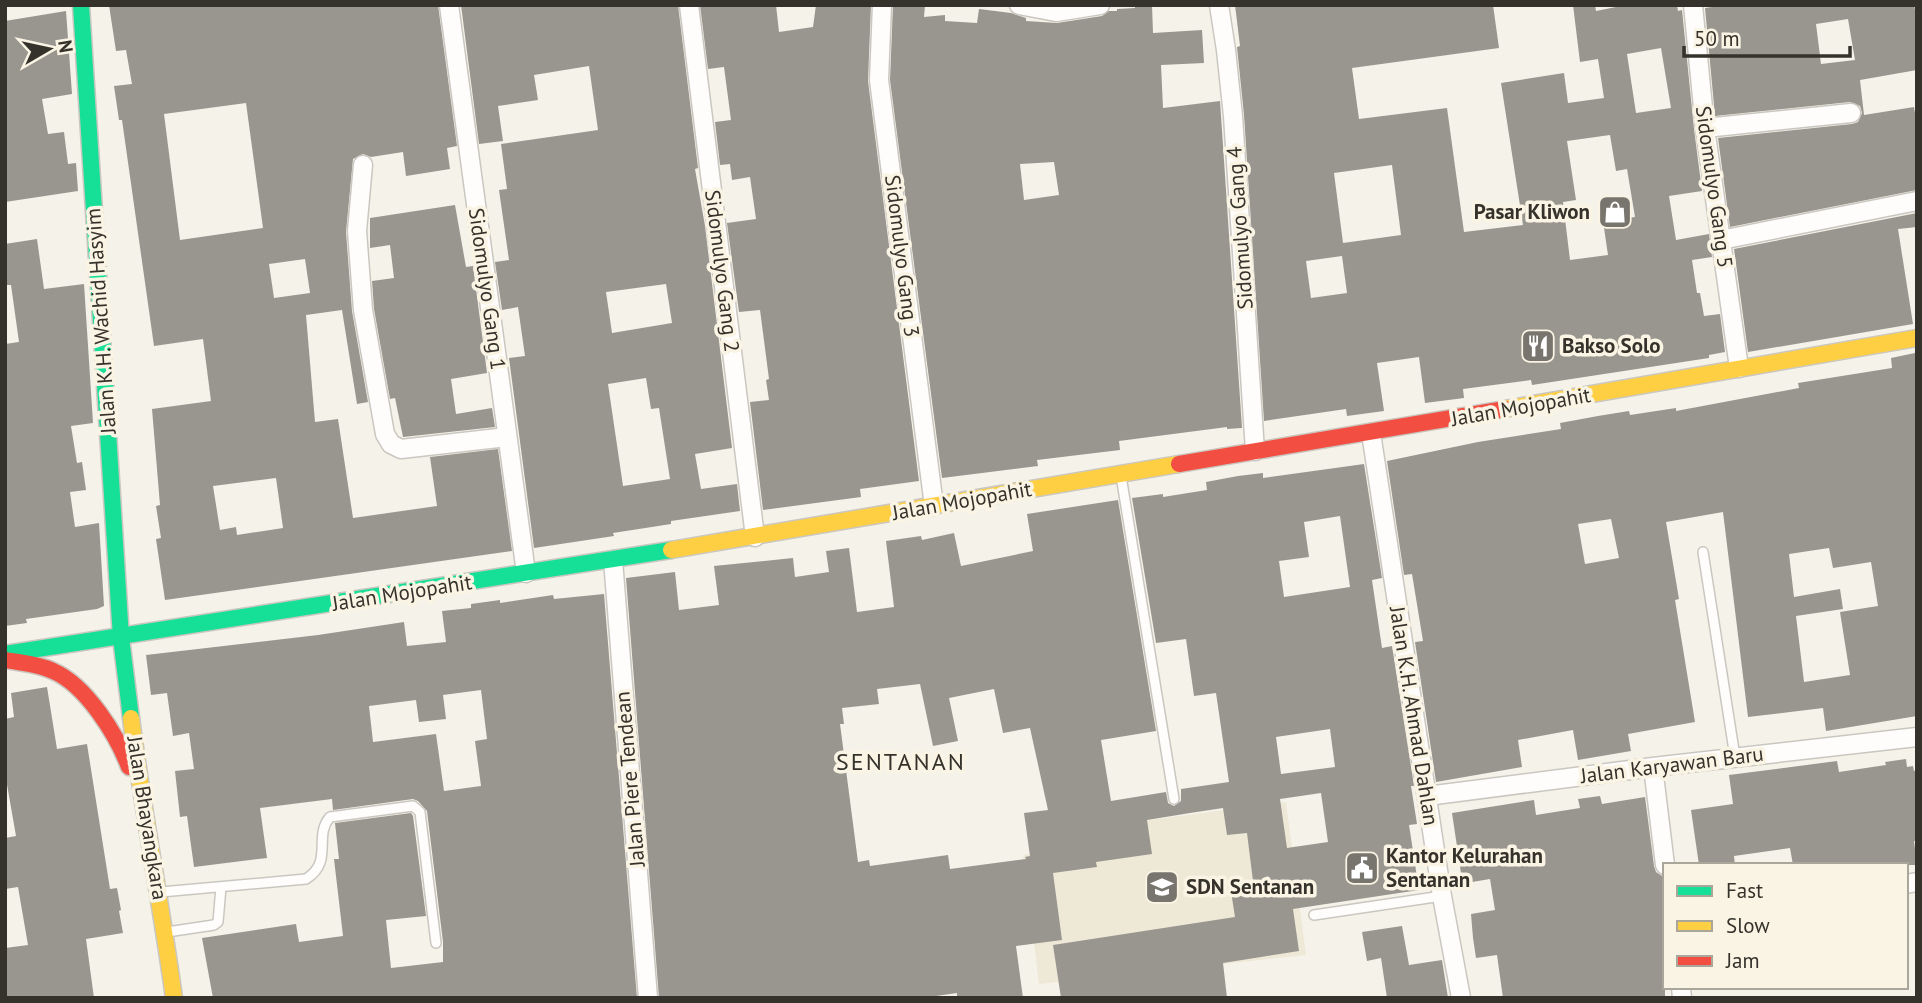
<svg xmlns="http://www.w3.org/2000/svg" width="1922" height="1003" font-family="'PT Sans',sans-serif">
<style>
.built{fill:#eee8d7}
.building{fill:#999690;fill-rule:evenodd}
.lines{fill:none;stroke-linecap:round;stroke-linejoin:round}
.lane-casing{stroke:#cac7c0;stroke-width:12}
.street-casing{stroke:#cac7c0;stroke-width:21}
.fast-casing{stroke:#cac7c0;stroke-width:19}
.slow-casing{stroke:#cac7c0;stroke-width:19}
.jam-casing{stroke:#cac7c0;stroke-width:19}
.lane{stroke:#fefdfc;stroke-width:9}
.street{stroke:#fefdfc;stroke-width:18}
.fast{stroke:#16e098;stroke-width:16}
.slow{stroke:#ffcf43;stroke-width:16}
.jam{stroke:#f24e42;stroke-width:16}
.labels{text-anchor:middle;stroke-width:7;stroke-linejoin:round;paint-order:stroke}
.street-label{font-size:21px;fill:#34322b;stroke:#faf4e4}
.poi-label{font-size:21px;font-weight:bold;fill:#34322b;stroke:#faf4e4;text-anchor:start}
.quarter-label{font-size:24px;letter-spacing:2px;fill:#34322b;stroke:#faf4e4}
</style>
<rect width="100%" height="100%" fill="#f5f2e9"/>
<path class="built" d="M1286,802L1306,955L1039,984L1023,855L1092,845L1090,828Z"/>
<path class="building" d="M109,5H438L457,146L447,148L450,169L406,176L403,152L371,157L363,154L353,159L346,232L352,311L368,402L357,404L342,310L306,315L315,422L338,419L353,518L437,506L430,457L498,449L512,551L165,600L156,539L161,538L156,506L160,505L152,409L211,401L203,339L154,346L122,120H119L114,86L132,84L126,50L116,51ZM246,103L263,228L180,240L164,114ZM305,259L310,293L274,298L269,264ZM276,478L283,528L237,535L236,527L220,530L213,486Z
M461,5H678L698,168L695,169L705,226L732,448L695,454L701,489L737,484L740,511L671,521V524L613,533L614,536L534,548L509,358L525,356L518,307L502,310L495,262L509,260L499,190L507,189L501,144L598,130L589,66L534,75L538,100L498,106L503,141L479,144ZM666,284L672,323L612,333L606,292ZM646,378L651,409L659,408L670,479L623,486L608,384Z
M700,5H776L779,32L813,27L816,5H871L868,81L919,481L860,489L861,497L763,510L750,402L769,400L766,380L769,379L760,310L739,312L727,223L756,219L750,177L732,180L730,164L720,165L715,122L731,120L724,67L708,69Z
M893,5H925L924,17L945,15V21L977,23L979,9L1011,13L1026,18V21L1057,23L1102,16L1109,11H1117V9L1135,8V5H1152L1153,33L1202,30L1204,63L1161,65L1163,108L1220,101L1242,428L1227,429V427L1119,441L1120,450L1037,460L1038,466L942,478L890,80ZM1054,162L1059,195L1024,200L1020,164Z
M1235,5H1493L1499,48L1352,68L1359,119L1447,108L1464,232L1523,225L1501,83L1564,73L1568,103L1604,98L1598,59L1580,62L1573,5H1595L1596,11L1626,5H1677L1678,11L1682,10L1694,129L1702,191L1669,196L1676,240L1709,234L1712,257L1692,260L1697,293H1700L1704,316L1720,314L1725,352L1709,355V358L1532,385L1531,380L1463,389L1464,398L1425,403L1419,357L1377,363L1384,411L1347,416L1346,409L1264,421L1244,115L1237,47L1240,46ZM1661,48L1671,108L1636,113L1627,54ZM1610,135L1616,171L1627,169L1635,217L1603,221L1608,255L1570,260L1563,202L1576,200L1567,141ZM1392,165L1401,235L1343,243L1334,173ZM1342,256L1347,293L1311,298L1306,261Z
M1726,5H1914L1917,19V70L1860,80L1864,115L1914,107L1917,126V190L1730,227L1718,138L1852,124L1858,122L1862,113L1860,106L1850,102L1715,116L1705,8ZM1848,19L1855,60L1821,64L1816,24Z
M66,11L72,94L42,99L48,134L64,132L68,164L76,163L78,191L5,202V21Z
M455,205L466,267L473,266L487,373L451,379L456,414L492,408L495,427L403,437L395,398L390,399L374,309L372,281L394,278L390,245L370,248V218Z
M1917,213V227L1898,229L1913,324L1748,352L1734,249Z
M37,239L44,289L84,284L93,423L71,426L77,463L82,462L86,490L70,492L75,527L99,523L104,606L97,609L26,619L27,623L5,626V344L19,342L11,285H5V244Z
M1915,353L1917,716L1826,731L1823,708L1748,717L1723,512L1666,522L1679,599L1675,600L1695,722L1628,734L1631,751L1578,760L1573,730L1518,740L1522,767L1436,782L1415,642L1423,641L1412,574L1404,575L1387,461L1478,442L1561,429L1560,423L1598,416L1629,411L1630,415L1676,408V411L1799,388L1798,383L1892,368L1891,358ZM1611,519L1619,558L1585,564L1578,524ZM1829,548L1833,568L1871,562L1878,606L1840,612L1850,675L1804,682L1796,616L1843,609L1840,589L1794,597L1789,554Z
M1364,464L1382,578L1372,580L1382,648L1392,646L1414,786H1411L1417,824L1409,825L1419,890L1293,909L1299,951L1223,963L1227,998H1061L1053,945L1235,917L1230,885L1253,881L1247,833L1227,835L1223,808L1190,813L1147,820L1152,854L1096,862L1097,867L1053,873L1062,940L1016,946L1023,998H957V993L922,998H659L626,578L675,572L679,610L719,605L714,566L793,558L795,577L829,572L826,551L849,548L857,612L894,607L886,541L921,536L922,540L954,533L961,566L1033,551L1027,514L1118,500L1156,731L1101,740L1111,801L1166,792L1168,803L1174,806L1181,801V789L1229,782L1216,693L1194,696L1186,639L1156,643L1132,498L1163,494V497L1207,490L1206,482L1238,476L1263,473V478ZM1340,516L1350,587L1284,597L1279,561L1309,557L1304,522ZM920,684L933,746L958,741L949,698L994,689L1003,733L1030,728L1048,810L1024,813L1030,856L1025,857L1026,859L950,869L948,855L870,866L869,860L858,862L840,724H844L842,708L879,704L877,689ZM1330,729L1335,767L1281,774L1276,737ZM1321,793L1328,842L1287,848L1280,799Z
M604,594L637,998H213L202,938L296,924L299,942L343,936L334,859H339L335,823L411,813L413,816L426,916L386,920L391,968L443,962V942L427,811L418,801L413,799L333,810L332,799L260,808L267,858L194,867L187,816L180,817L175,771L194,769L189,733L173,736L167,693L151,695L146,655L318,635L404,622L407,646L446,642L442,611L471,608V604L500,600V603L553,595L554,599ZM481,690L487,739L475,741L481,786L444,791L436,734L373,742L369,706L416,700L419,722L446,719L443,695Z
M47,687L57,749L87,744L110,889L117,888L121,910L119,911L123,933L86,939L94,998H5V948L28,945L18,887L5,889V838L16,836L5,773V719L14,717L11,693Z
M1906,759L1907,767L1913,766L1914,771L1917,770V841H1914L1917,865H1793L1790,848L1734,856L1735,865H1699L1691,810L1733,804L1729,775L1837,761L1839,772L1886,765L1885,762Z
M1600,796L1602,804L1645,797L1654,866L1656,872L1662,876L1665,892V998H1503L1497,955L1476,958L1473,938L1471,914L1495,910L1490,879L1466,883L1465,879L1462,880L1452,813L1534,800L1536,815L1580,808L1578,799Z
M1402,926L1409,965L1442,960L1448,998H1387L1381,958L1367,961L1362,932Z"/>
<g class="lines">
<g class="lane-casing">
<path id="lane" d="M1121,476L1174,799
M1703,552L1735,757
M161,892L306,879C334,862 313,836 330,817L413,806L420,812L436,943
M1314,915L1442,896
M167,932L214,925L218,922L221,887"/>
</g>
<g class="street-casing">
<path id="street" d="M449,5L526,573
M689,5L755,537
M882,5L879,80L934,506
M1019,5L1056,12L1100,5
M1219,5L1226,50L1233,116L1255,451
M1693,5L1705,128L1739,368
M1705,128L1851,113
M363,165L357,231L363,310L385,434L391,444L401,449L507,437
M1721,240L1917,201
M1371,433L1442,896L1461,998
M613,560L648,998
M1653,767L1665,865
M1427,796L1653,767L1917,737
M1906,884L1917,882
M1681,987L1682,998"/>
</g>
<g class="fast-casing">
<path id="fast" d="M81,5L121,638L131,718
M5,654L671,550"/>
</g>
<g class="slow-casing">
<path id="slow" d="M1505,409L1917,338
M671,550L1179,464
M131,718C143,812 161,904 174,998"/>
</g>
<g class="jam-casing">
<path id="jam" d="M1179,464L1505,409
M6,660C22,663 39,664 53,671C86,685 117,735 129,767"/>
</g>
<use href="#lane" class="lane"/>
<use href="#street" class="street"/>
<use href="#fast" class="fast"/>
<use href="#slow" class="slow"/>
<use href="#jam" class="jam"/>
</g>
<defs>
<g id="shop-square" transform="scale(1.75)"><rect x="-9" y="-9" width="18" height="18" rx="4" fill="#78756e" stroke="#faf4e4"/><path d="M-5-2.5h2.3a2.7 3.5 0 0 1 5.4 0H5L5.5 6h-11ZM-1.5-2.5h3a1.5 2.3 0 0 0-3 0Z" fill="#fff"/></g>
<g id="restaurant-square" transform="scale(1.75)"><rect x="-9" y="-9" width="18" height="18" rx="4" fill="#78756e" stroke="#faf4e4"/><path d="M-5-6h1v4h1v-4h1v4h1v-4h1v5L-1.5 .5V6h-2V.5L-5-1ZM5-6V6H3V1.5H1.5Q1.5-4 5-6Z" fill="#fff"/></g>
<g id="civic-square" transform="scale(1.75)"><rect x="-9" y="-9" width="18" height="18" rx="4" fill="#78756e" stroke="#faf4e4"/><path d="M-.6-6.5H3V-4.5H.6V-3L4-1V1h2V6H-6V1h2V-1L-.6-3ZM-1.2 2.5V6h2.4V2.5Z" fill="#fff"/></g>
<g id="school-square" transform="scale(1.75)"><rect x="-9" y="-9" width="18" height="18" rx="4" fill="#78756e" stroke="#faf4e4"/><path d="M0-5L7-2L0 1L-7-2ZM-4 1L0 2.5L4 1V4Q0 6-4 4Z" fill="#fff"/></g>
</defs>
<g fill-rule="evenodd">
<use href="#shop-square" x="1615" y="212"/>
<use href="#restaurant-square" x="1538" y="346"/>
<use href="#civic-square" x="1362" y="868"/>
<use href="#school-square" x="1162" y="887"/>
</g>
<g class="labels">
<g class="street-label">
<text transform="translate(1714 187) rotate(82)" y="7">Sidomulyo Gang 5</text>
<text transform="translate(1240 228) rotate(-94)" y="7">Sidomulyo Gang 4</text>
<text transform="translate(902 256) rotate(83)" y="7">Sidomulyo Gang 3</text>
<text transform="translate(722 271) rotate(83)" y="7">Sidomulyo Gang 2</text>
<text transform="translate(487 289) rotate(82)" y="7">Sidomulyo Gang 1</text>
<text transform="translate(101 321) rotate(-94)" y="7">Jalan K.H. Wachid Hasyim</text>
<text transform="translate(1521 407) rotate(-10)" y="7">Jalan Mojopahit</text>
<text transform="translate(962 501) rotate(-10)" y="7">Jalan Mojopahit</text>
<text transform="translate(402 593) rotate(-9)" y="7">Jalan Mojopahit</text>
<text transform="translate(1414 716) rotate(81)" y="7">Jalan K.H. Ahmad Dahlan</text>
<text transform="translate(1672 765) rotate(-7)" y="7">Jalan Karyawan Baru</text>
<text transform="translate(630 779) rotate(-95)" y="7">Jalan Piere Tendean</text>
<text transform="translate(147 818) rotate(81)" y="7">Jalan Bhayangkara</text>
</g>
<g class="poi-label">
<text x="1590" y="219" text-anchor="end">Pasar Kliwon</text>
<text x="1562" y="353">Bakso Solo</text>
<text x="1386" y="863">Kantor Kelurahan<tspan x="1386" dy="24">Sentanan</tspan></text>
<text x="1186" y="894">SDN Sentanan</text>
</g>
<g class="quarter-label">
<text x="901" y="770">SENTANAN</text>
</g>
</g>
<rect width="1922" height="1003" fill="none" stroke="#34322b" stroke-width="14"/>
<rect x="1663" y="863" width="245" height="126" fill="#faf4e4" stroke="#aba69a" stroke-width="2"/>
<rect x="1677" y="886" width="35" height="10" fill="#16e098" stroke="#aba69a" stroke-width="2"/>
<text x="1726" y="898" font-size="21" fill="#34322b">Fast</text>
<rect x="1677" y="921" width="35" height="10" fill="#ffcf43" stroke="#aba69a" stroke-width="2"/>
<text x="1726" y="933" font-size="21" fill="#34322b">Slow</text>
<rect x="1677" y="956" width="35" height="10" fill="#f24e42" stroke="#aba69a" stroke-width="2"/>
<text x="1726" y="968" font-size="21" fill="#34322b">Jam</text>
<g transform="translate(49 49) rotate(81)" stroke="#faf4e4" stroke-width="5" paint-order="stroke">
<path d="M0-5L12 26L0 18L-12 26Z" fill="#34322b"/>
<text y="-10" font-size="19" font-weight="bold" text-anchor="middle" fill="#34322b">N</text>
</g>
<path d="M1684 46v10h166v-10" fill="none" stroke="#34322b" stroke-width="3.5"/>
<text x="1694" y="46" font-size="21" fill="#34322b" stroke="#faf4e4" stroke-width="5" paint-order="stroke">50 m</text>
</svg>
